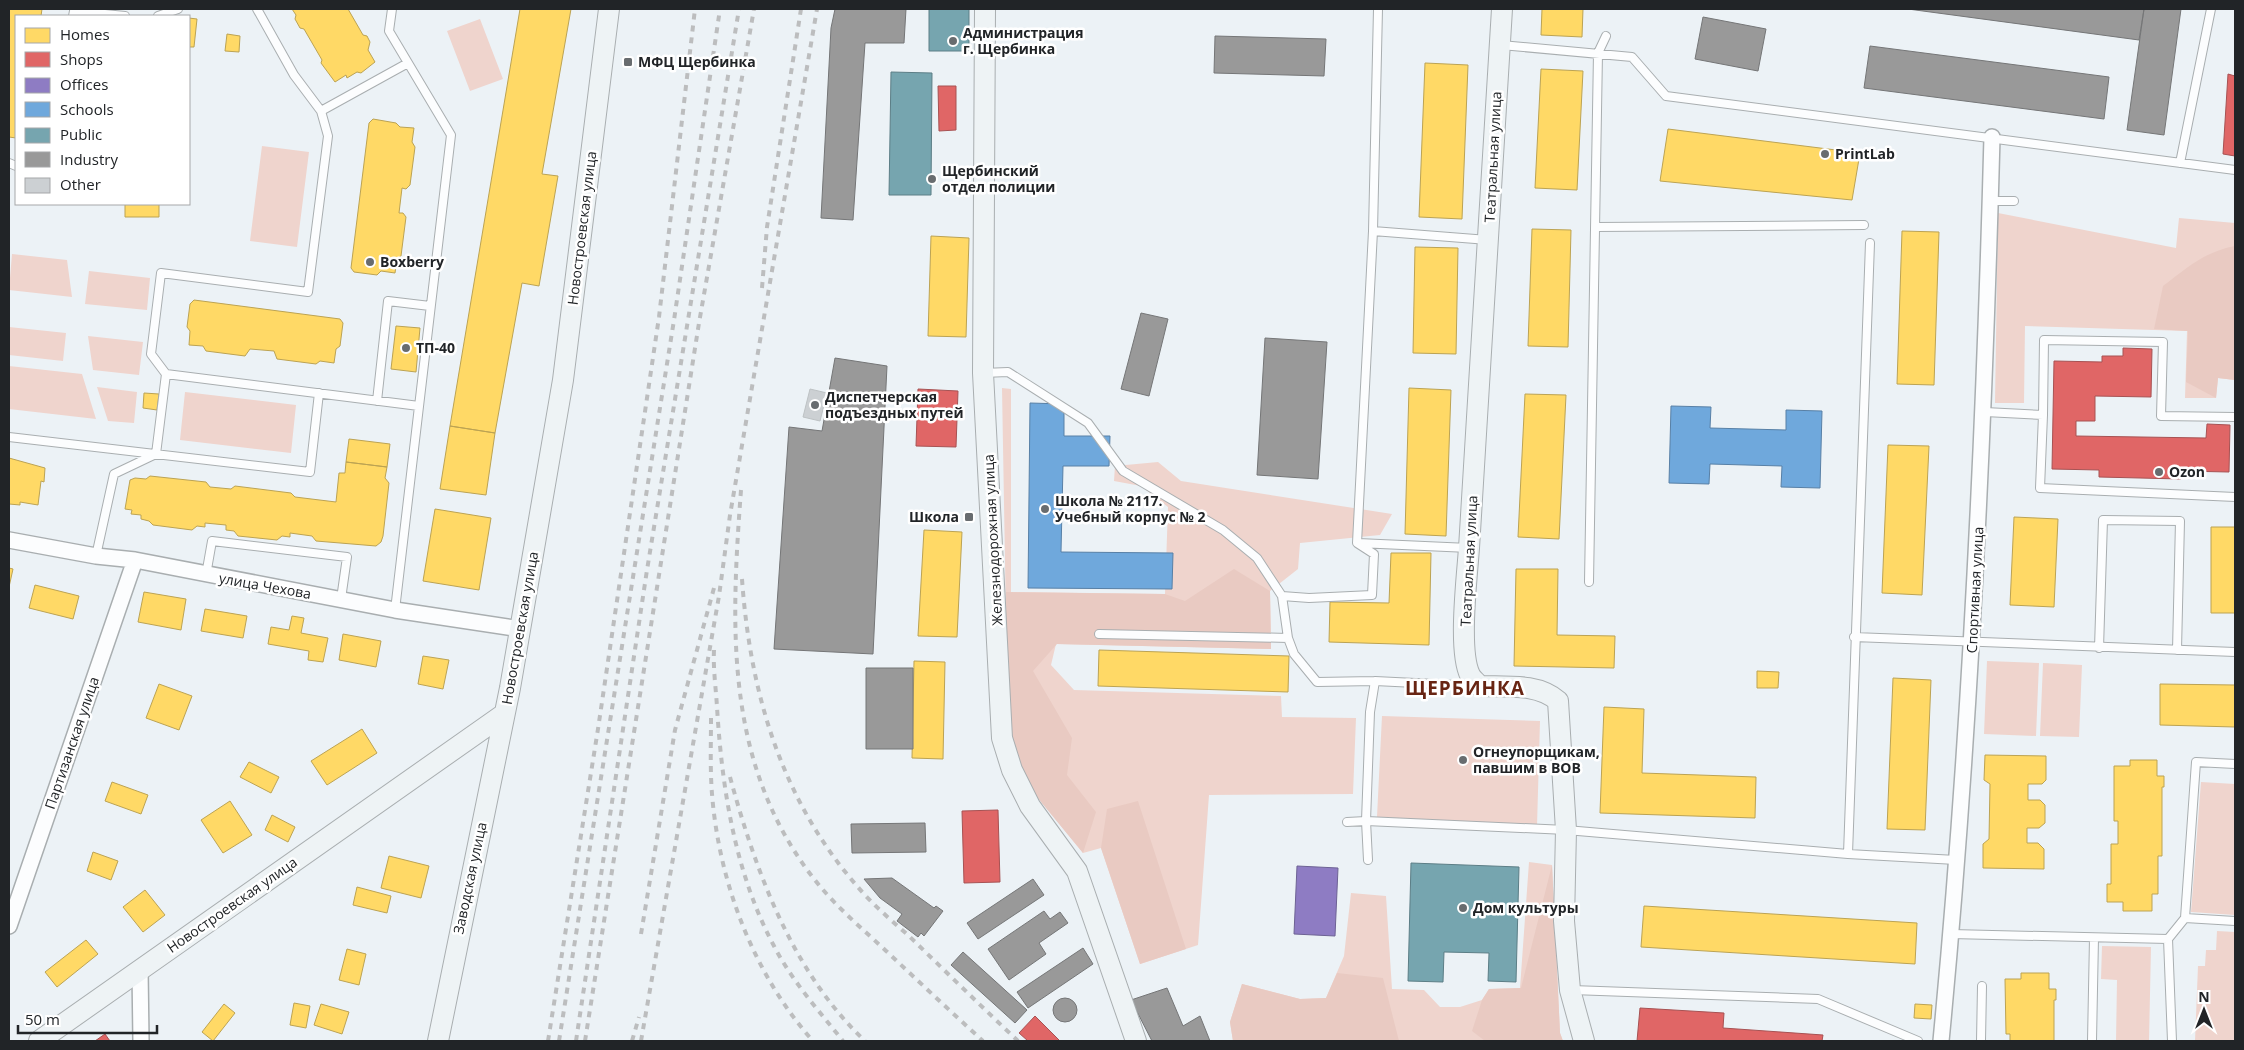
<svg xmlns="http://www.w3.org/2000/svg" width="2244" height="1050" font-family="'Open Sans',sans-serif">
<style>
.green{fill:#efd4cd}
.forest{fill:#e9cac2}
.homes{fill:#ffd966;stroke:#bca353}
.shops{fill:#e06666;stroke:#a75253}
.offices{fill:#8e7cc3;stroke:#6d6294}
.schools{fill:#6fa8dc;stroke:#5880a6}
.public{fill:#76a5af;stroke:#5c7e86}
.industry{fill:#999;stroke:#757677}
.building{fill:#ccd0d3;stroke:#bdc2c4}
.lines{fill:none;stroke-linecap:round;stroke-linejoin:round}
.lane-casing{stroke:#a9aeb0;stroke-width:10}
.street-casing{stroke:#a9aeb0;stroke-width:18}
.secondary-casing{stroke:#a9aeb0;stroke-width:22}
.lane{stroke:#fcfdfe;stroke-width:8}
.street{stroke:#fcfdfe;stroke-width:15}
.secondary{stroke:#eef3f5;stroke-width:20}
.rail{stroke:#bcbdbe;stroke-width:4;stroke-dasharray:6 6;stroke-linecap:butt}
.poi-dot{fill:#686c6f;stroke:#fff;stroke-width:2}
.labels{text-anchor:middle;stroke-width:5;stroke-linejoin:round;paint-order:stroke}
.poi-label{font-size:14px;font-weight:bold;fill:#212427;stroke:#fff;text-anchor:start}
.street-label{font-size:14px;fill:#212427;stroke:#fff}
.district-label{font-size:19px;font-weight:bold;letter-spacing:1px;fill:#682513;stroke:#fff}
</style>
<rect width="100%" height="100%" fill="#ecf2f6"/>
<path class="green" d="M480,19L503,79L470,91L447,31Z
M262,146L309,152L297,247L250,241Z
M1998,213L2176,248L2179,218L2235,223V380L2218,378L2216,398H2185L2187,331L2025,326L2024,403H1995Z
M12,254L67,260L72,297L9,290Z
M89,271L150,278L147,310L85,304Z
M9,327L66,333L63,361L9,355Z
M88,336L143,342L139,375L93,370Z
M9,366L82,374L96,419L9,409Z
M97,387L137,392L134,423L108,421Z
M1002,388L1011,389V592L1165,594L1168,507L1141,486L1114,481L1115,466L1158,462L1181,481L1392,514L1380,535L1300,543L1298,569L1270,591L1271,649L1056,644L1051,665L1074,690L1281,696L1282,717L1356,718L1353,794L1209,795L1198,945L1140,964L1101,848L1083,853L1028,786L1008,734Z
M185,392L296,405L291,453L180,440Z
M1987,661L2039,663L2036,736L1984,734Z
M2043,663L2082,665L2079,737L2040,736Z
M1382,716L1540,721L1537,826L1377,817Z
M2201,782L2235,784V915L2191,912Z
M1529,862L1552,865L1560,1033L1563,1041H1233L1230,1022L1242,984L1300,999L1326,998L1344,956L1351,893L1386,896L1392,989L1424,990L1440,1007H1460L1482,1000L1489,989L1520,988Z
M2217,931L2235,932V1041H2195L2198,966H2205L2206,950H2216Z
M2102,946L2151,947L2149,1041H2116L2117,980L2101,979Z"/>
<path class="forest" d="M2235,246V380L2218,378L2216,398L2186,382L2188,331L2154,329L2163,286C2188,267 2204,252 2235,246Z
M1234,569L1270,591L1271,649L1057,644L1033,671L1072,738L1067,775L1096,812L1083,853L1028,786L1008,734L1006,592L1165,594L1185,601Z
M1138,801L1186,949L1140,964L1101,848L1107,809Z
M1552,865L1560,1033L1563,1041H1485L1472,1031L1482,1000L1489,989L1521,988Z
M1337,973L1383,978L1399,1041H1233L1230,1022L1242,984L1300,999L1326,998Z"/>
<path class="homes" d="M9,9H42L41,16H16V138L9,137Z
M292,9H348L363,35L367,36L370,42L368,50L375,62L361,73L357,72L347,78L346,75L335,82L321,63L322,60L304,29L300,28L295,19L296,15Z
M520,9H571L542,174L558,176L539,286L522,283L495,433L450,426Z
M1542,9H1583L1582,37L1541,35Z
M189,18L197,19L194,47H189Z
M227,34L240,36L239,52L225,51Z
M1425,63L1468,65L1462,219L1419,217Z
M1541,69L1583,71L1577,190L1535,188Z
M373,119L396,123L400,127L414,128L412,142L415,147L410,185L406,189L402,188L399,213H403L406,217L401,256L397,259L395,273L381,271L377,275L354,272L351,268L369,123Z
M1668,129L1860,153L1852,200L1660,181Z
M125,204H159V217H125Z
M1532,229L1571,230L1568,347L1528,346Z
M1902,231L1939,232L1934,385L1897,384Z
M931,236L969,238L966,337L928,336Z
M1415,247L1458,248L1456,354L1413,353Z
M194,300L340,319L343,323L340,346L336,349L334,363L320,361L316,364L277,359L274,351L250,349L245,356L206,351L203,346L189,345L190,331L187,327L190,304Z
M396,326L420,328L416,372L391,369Z
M1409,388L1451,390L1446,536L1405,534Z
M144,393L159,394L157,410L143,408Z
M1525,394L1566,395L1559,539L1518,537Z
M450,426L495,433L486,495L440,489Z
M349,439L390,444L387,467L346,462Z
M1888,445L1929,446L1922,595L1882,593Z
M9,458L45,468L44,482L41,481L38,505L20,502V505L9,504Z
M346,462L387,467L385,478L389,483L383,536L381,542L376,546L316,541L312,536L290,533V537L282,536L277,540L238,536L234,531L226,530V525L205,523V527L197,526L192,530L153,525L149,521L141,519V515L131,514L132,510L125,509L130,480L135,478L146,479L150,476L206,482L210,487L231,489L235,486L291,493L295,497L336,502L339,473H345Z
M435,509L491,518L479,590L423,581Z
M2014,517L2058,519L2054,607L2010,605Z
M2211,527H2235V613H2211Z
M924,530L962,532L957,637L918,636Z
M1391,553H1431L1429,645L1329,642L1330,602L1389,603Z
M9,568L13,569L9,587Z
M1516,569H1558L1557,635L1615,636L1614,668L1514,666Z
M35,585L79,596L73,619L29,608Z
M144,592L186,599L181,630L138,622Z
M205,609L247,616L243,638L201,631Z
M292,616L304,618L301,633L328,638L323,662L308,660L309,651L268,644L271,627L289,630Z
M343,634L381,641L376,667L339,660Z
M1099,650L1289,656L1288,692L1098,686Z
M423,656L449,660L443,689L418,684Z
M914,661L945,662L943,759L912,758Z
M1757,671L1779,672L1778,688H1757Z
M1893,678L1931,680L1925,830L1887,829Z
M159,684L192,696L179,730L146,718Z
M2160,684L2235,685V727L2160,725Z
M1604,707L1644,709L1642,773L1756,777L1755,818L1600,813Z
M362,729L377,753L327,785L311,761Z
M1985,755L2046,756V780L2042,784H2028V800H2040L2045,805V823L2039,828H2027V843H2038L2044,849V869L1983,868V844L1989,839L1990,784L1984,780Z
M2130,760H2157V776H2164V787H2162V856H2158V894H2152V911H2123V902H2107V884H2111V844H2118V821H2114V766H2130Z
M249,762L279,777L271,793L240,777Z
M112,782L148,795L141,814L105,801Z
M230,801L252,835L223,853L201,820Z
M272,815L295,827L288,842L265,830Z
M93,852L118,861L111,880L87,871Z
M389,856L429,866L421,898L381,888Z
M357,887L391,896L387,913L353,905Z
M145,890L165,915L143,932L123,907Z
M1644,906L1917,923L1915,964L1641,947Z
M86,940L98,954L57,987L45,972Z
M347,949L366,954L359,985L339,980Z
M2021,973H2049V989H2056V1000H2054V1041H2010V1034H2006L2005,979H2021Z
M294,1003L310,1006L306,1028L290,1025Z
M224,1004L235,1013L213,1041L202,1032Z
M321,1004L349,1012L342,1034L314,1025Z
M1915,1004L1932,1005L1931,1019L1914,1018Z"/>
<path class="shops" d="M2228,74L2235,76V156L2223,154Z
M938,86H956V130L939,131Z
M2123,348L2152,349L2151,397L2095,396V421H2076V436L2206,438L2207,424L2230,425L2229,472L2181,471V479L2099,477V470L2052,469L2054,361L2102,362V356H2123Z
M918,389L958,391L956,447L916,446Z
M998,810L1000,882L964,883L962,811Z
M1640,1008L1724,1013L1723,1028L1823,1035L1822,1041H1637Z
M1035,1016L1060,1041H1028L1019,1033Z
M105,1034L110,1041H95Z"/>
<path class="offices" d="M1297,866L1338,868L1335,936L1294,934Z"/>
<path class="schools" d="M1030,403L1064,404V436H1110L1109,466H1063L1061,552L1173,553L1172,589L1028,588Z
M1671,406L1711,407L1710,428L1786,430V410L1822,411L1820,488L1781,487L1782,466L1710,464L1709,484L1669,483Z"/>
<path class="public" d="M929,9H969V51H929Z
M891,72L932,73L931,195H889Z
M1411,863L1519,867L1516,982L1488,981L1489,953L1444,952L1443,982L1408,981Z"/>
<path class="industry" d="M835,9H906L904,43H865L853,220L821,218L831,28Z
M1908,9H2144L2139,40Z
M2144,9H2181L2164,135L2127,130Z
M1703,17L1766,29L1758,71L1695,59Z
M1215,36L1326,39L1324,76L1214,73Z
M1870,46L2109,77L2104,119L1864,88Z
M1141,313L1168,319L1149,396L1121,389Z
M1265,338L1327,342L1318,479L1257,475Z
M835,358L887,366L873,654L774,649L789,427L822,431Z
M866,668H913V749H866Z
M925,823L926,852L852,853L851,824Z
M892,878L934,908L936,906L943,911L924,936L921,933L918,937L897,921L902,914L880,898L864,879Z
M1033,879L1044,895L978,939L967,923Z
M1044,911L1050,919L1060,912L1068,923L1039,943L1046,954L1009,980L988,949Z
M1083,948L1093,964L1028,1008L1017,992Z
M963,952L1027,1010L1015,1023L951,965Z
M1167,988L1183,1026L1200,1016L1210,1041H1152L1131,1000Z
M1053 1010a12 12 0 1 1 24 0a12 12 0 1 1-24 0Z"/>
<path class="building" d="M810,389L827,393L820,421L803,417Z"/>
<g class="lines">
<g class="lane-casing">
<path id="lane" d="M392,9L389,31L451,135L395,610
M1378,9L1373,231L1488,240
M73,16L74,11L125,16
M158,16L178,9
M1501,45L1632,57L1666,96L2235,170
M321,111L408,63
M9,163L16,166
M2180,163L2211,9
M1991,201H2014
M1596,227L1864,225
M983,373L1008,372L1088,423L1123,471L1223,530L1257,558L1282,596L1309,598L1372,595L1374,554L1357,543L1373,231
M166,374L419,406
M377,401L388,301L430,306
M1985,412L2043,415L2040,488L2235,497
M2043,415L2044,340L2163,342L2161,416L2235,417
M9,437L310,472L319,393
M1358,543L1469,548
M96,556L114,474L156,454L166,374L151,354L161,273L308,292L328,136L321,111L294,75L257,9
M206,575L212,541L347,557L341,599
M1589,582L1598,53L1606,36
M1282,596L1288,638
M1099,634L1288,638L1294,654L1317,682L1375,681
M1854,637L2235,652
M2099,648L2103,520L2180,521L2177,650
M1476,686L1375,681L1370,712L1366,821L1566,830L1848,854L1956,860
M1347,822L1366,821L1368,860
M1848,854L1870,243
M2185,918L2235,921
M1951,934L2168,939
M1572,990L1818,999L1918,1041
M1981,1041L1982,986
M2092,1041L2094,938
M2172,1041L2168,939L2185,918L2196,762L2235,764"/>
</g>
<g class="street-casing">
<path id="street" d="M9,540L96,556L135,560L395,610L521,629
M9,926L135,560
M140,969L141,1041
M1941,1041C1970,741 1984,439 1992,137"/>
</g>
<g class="secondary-casing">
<path id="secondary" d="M985,9L983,373L1002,738L1012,770L1030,806L1077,871L1136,1041
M1502,9L1469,548C1467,577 1458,651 1470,675C1472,679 1477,683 1480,686C1506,687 1538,683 1558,701L1566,830L1564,921L1570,990L1584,1041
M39,1041L504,714
M438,1041L510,688L563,380L609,9"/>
</g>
<use href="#lane" class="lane"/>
<use href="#street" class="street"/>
<use href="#secondary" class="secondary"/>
<path class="rail" d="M762,288L767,227L801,9
M741,490C731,625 724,760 811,875C832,903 858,925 883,948C916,979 949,1010 983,1041
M742,579C750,692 781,799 857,886C872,904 891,920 909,936C945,971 981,1006 1018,1041
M714,650C713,669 716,689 717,707C722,789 735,873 774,946C792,981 819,1011 843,1041
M711,718C711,743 710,769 712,794C719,883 754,975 813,1041
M730,777C756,872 792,972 865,1041
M641,934L675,730L714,588
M548,1041L598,729L659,317L695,9
M559,1041L674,320L720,9
M576,1041L647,570L739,9
M585,1041L699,323L754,9
M632,1041L639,1017
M641,1041L719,596L730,515L817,9"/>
</g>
<g class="poi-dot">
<circle cx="953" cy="41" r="5"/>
<rect x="623" y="57" width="10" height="10" rx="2.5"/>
<circle cx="1825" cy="154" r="5"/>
<circle cx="932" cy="179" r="5"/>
<circle cx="370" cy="262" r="5"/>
<circle cx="406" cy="348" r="5"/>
<circle cx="815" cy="405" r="5"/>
<circle cx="2159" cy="472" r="5"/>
<circle cx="1045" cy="509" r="5"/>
<rect x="964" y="512" width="10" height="10" rx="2.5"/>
<circle cx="1463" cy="760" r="5"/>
<circle cx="1463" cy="908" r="5"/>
</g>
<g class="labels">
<g class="poi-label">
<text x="963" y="38">Администрация<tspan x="963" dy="16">г. Щербинка</tspan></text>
<text x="638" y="67">МФЦ Щербинка</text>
<text x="1835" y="159">PrintLab</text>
<text x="942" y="176">Щербинский<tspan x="942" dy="16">отдел полиции</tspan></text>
<text x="380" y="267">Boxberry</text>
<text x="416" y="353">ТП-40</text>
<text x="825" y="402">Диспетчерская<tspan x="825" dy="16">подъездных путей</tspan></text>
<text x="2169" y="477">Ozon</text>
<text x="1055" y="506">Школа № 2117.<tspan x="1055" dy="16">Учебный корпус № 2</tspan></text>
<text x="959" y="522" text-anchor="end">Школа</text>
<text x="1473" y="757">Огнеупорщикам,<tspan x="1473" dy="16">павшим в ВОВ</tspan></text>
<text x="1473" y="913">Дом культуры</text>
</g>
<g class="street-label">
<text transform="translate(1493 157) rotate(-87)" y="5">Театральная улица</text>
<text transform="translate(582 228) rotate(-83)" y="5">Новостроевская улица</text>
<text transform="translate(993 540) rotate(-93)" y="5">Железнодорожная улица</text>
<text transform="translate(1469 561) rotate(-87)" y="5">Театральная улица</text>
<text transform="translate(265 586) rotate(10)" y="5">улица Чехова</text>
<text transform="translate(1975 590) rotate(-87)" y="5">Спортивная улица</text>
<text transform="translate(520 628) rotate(-80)" y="5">Новостроевская улица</text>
<text transform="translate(72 743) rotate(-71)" y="5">Партизанская улица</text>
<text transform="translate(470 878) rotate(-78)" y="5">Заводская улица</text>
<text transform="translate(232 905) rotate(-35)" y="5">Новостроевская улица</text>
</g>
<g class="district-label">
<text x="1465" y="695">ЩЕРБИНКА</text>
</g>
</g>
<rect width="2244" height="1050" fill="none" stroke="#212427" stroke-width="20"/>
<rect x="15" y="15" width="175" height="190" fill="#ffffff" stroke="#a6a7a9"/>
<rect x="25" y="28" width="25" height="15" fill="#ffd966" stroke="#a6a7a9"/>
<text x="60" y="40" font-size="15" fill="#212427">Homes</text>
<rect x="25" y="52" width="25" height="15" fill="#e06666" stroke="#a6a7a9"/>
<text x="60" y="65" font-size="15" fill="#212427">Shops</text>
<rect x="25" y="78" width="25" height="15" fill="#8e7cc3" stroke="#a6a7a9"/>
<text x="60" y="90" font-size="15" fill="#212427">Offices</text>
<rect x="25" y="102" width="25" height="15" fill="#6fa8dc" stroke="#a6a7a9"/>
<text x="60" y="115" font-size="15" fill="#212427">Schools</text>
<rect x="25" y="128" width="25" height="15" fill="#76a5af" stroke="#a6a7a9"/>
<text x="60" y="140" font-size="15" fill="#212427">Public</text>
<rect x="25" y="152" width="25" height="15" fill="#999999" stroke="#a6a7a9"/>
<text x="60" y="165" font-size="15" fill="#212427">Industry</text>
<rect x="25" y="178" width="25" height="15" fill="#ccd0d3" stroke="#a6a7a9"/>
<text x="60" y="190" font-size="15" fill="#212427">Other</text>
<g transform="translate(2204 1010)" stroke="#ffffff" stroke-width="4" paint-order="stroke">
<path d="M0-4L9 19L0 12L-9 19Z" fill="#212427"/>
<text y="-8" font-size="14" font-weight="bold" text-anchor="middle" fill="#212427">N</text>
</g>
<path d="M18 1025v8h139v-8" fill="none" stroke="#212427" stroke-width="2.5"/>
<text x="25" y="1025" font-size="15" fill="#212427" stroke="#ffffff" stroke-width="4" paint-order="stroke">50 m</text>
</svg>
